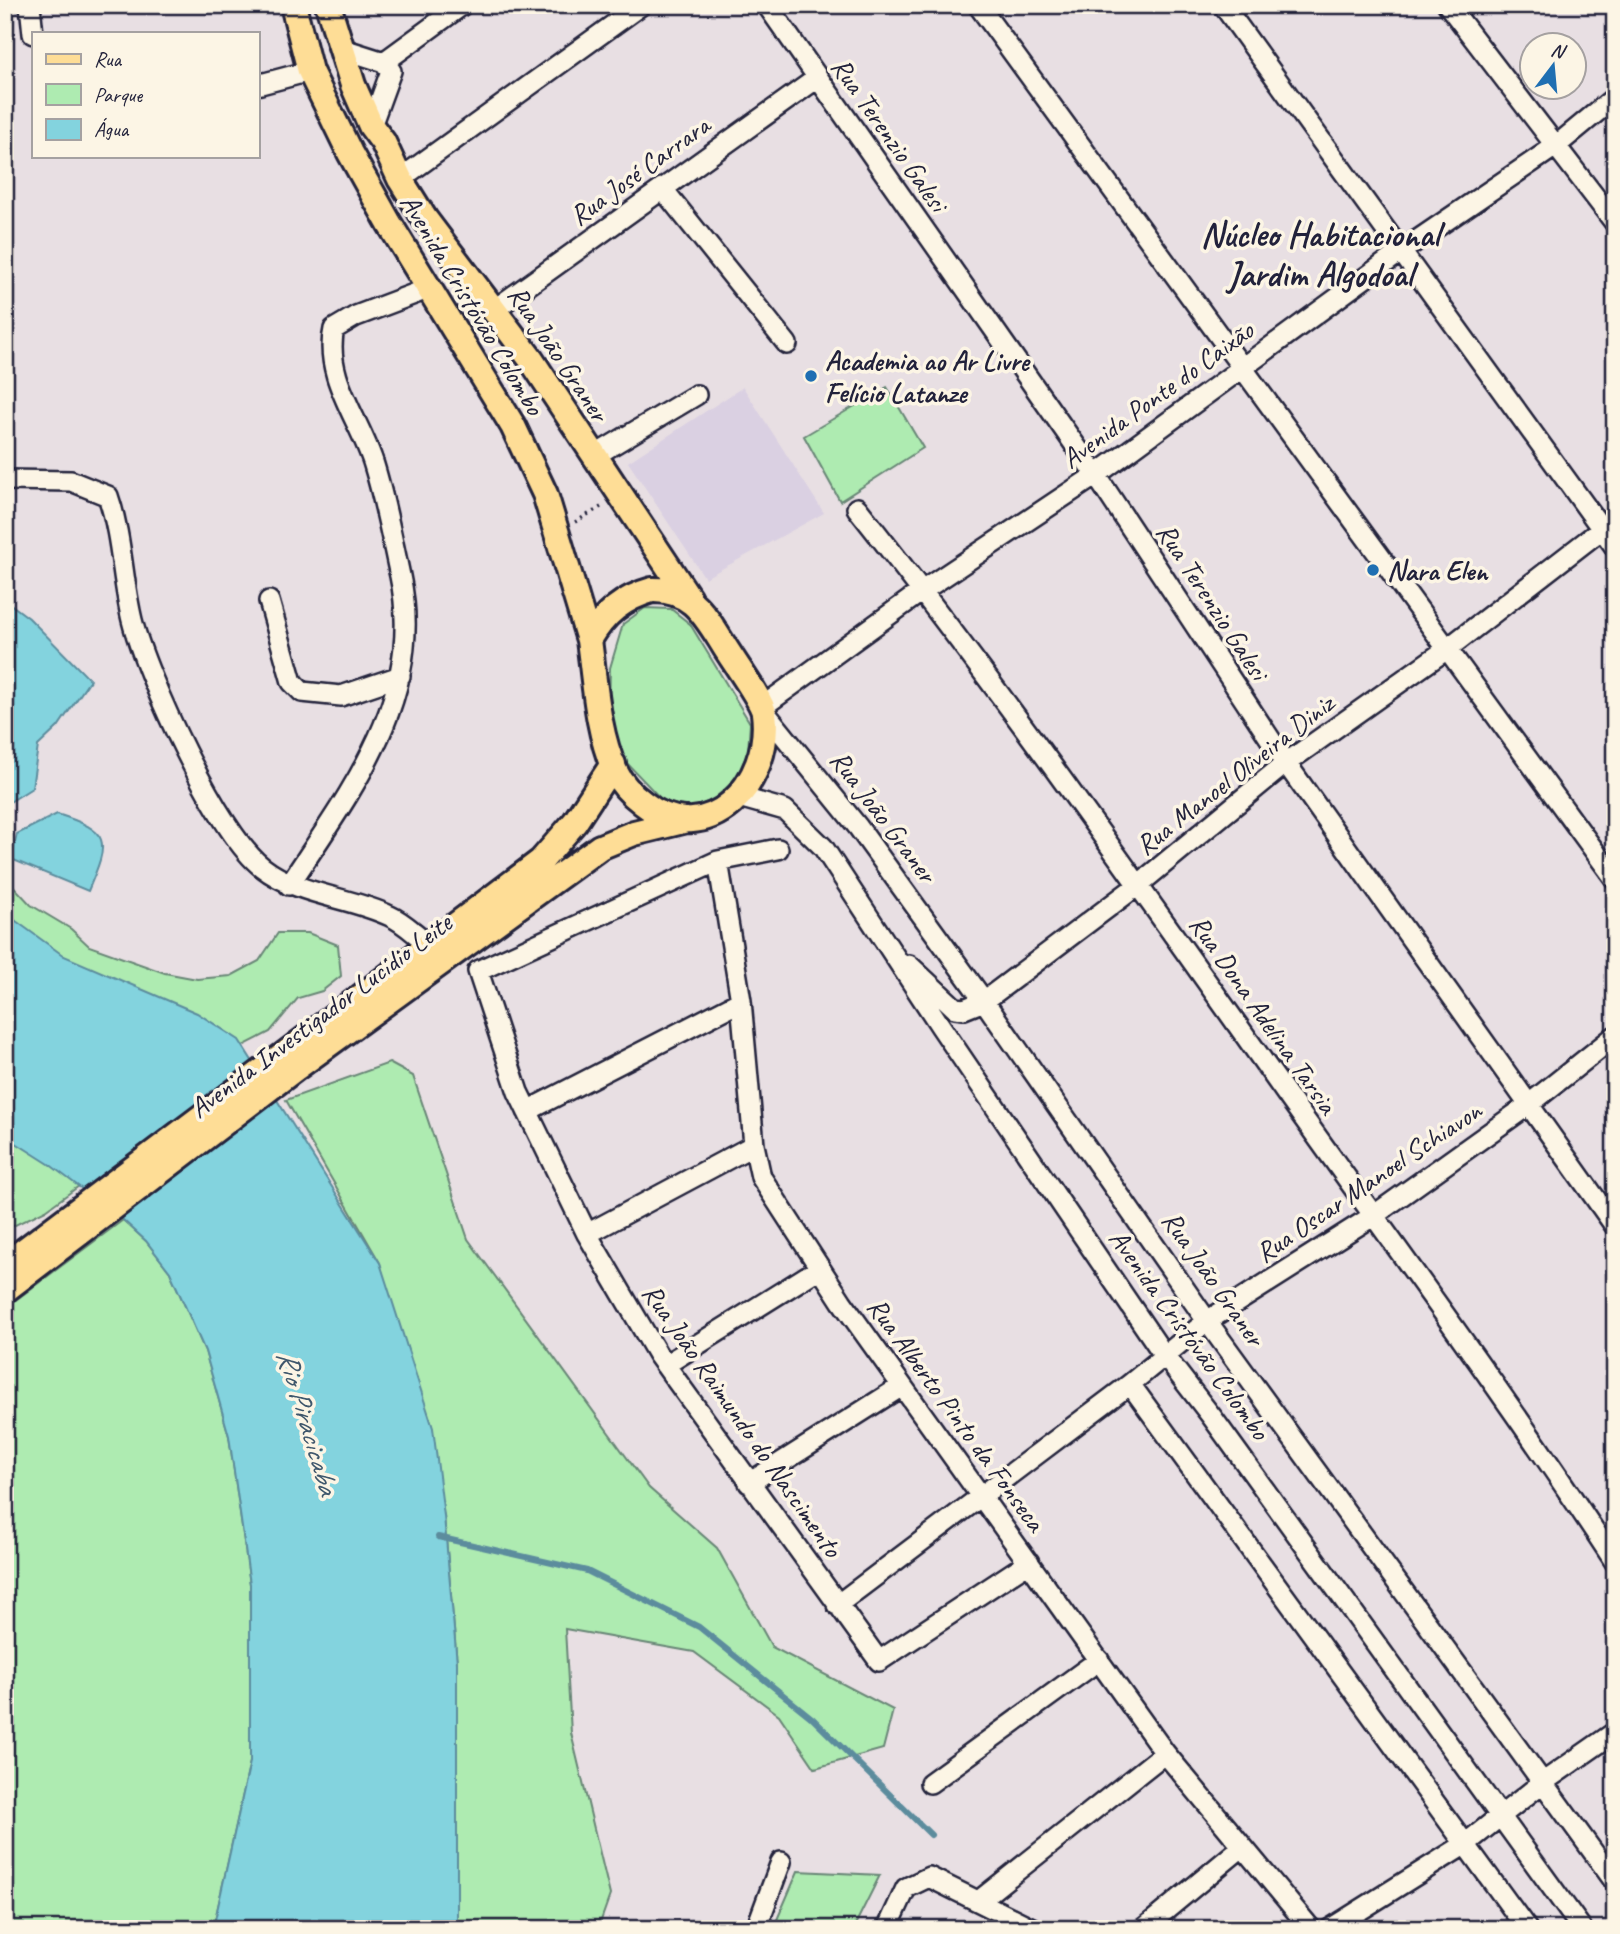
<svg xmlns="http://www.w3.org/2000/svg" width="1620" height="1934" font-family="Caveat,sans-serif">
<style>
.built{fill:#dad0e2}
.green{fill:#aeebb1;stroke:#688676;stroke-width:2}
.water{fill:#83d3de;stroke:#5c8c9d;stroke-width:2}
.lines{fill:none;stroke-linecap:round;stroke-linejoin:round}
.stream{stroke:#5c8c9d;stroke-width:6}
.minor-casing{stroke:#22223b;stroke-width:24}
.major-casing{stroke:#22223b;stroke-width:30}
.path{stroke:#22223b;stroke-width:3.5;stroke-dasharray:2 5;stroke-linecap:butt}
.minor{stroke:#fcf5e5;stroke-width:19}
.major{stroke:#fedd96;stroke-width:24}
.poi-dot{fill:#1f6fb2;stroke:#fcf5e5;stroke-width:2.5}
.labels{text-anchor:middle;stroke-width:7;stroke-linejoin:round;paint-order:stroke}
.street-label{font-size:28px;fill:#22223b;stroke:#fcf5e5}
.poi-label{font-size:28px;font-weight:bold;fill:#22223b;stroke:#fcf5e5;text-anchor:start}
.water-label{font-size:30px;font-style:italic;fill:#3f576c;stroke:#fcf5e5}
.district-label{font-size:35px;font-weight:bold;fill:#22223b;stroke:#fcf5e5}
</style>
<rect width="100%" height="100%" fill="#e8dfe3"/>
<filter id="ink" filterUnits="userSpaceOnUse"><feTurbulence type="fractalNoise" baseFrequency=".0143" numOctaves="2"/><feDisplacementMap in="SourceGraphic" scale="14" xChannelSelector="R" yChannelSelector="G"/><feConvolveMatrix kernelMatrix="1 2 1 2 8 2 1 2 1" color-interpolation-filters="sRGB"/></filter>
<g filter="url(#ink)">
<path class="built" d="M743,387L824,513L705,578L628,462Z"/>
<path class="green" d="M887,387L923,448L840,501L804,436Z
M645,608L671,609L690,624L750,723L748,752L737,778L713,800L689,809L662,800L623,759L609,712L610,668L623,624Z
M5,877L31,905L71,929L89,946L165,973L197,979L231,976L259,961L278,933H308L338,945L341,976L322,991L298,998L270,1032L243,1046L5,965Z
M389,1063L413,1076L468,1239L649,1488L717,1548L772,1647L893,1710L883,1749L815,1768L779,1715L694,1652L565,1629L571,1733L610,1895L598,1929H457V1663L444,1516L380,1263L286,1100Z
M5,1125L79,1186L46,1210L5,1230Z
M123,1220L146,1241L170,1272L205,1351L229,1436L250,1584V1762L213,1929H5V1308Z
M798,1871L880,1875L853,1929H773Z"/>
<path class="water" d="M5,600L29,618L90,680L58,727L38,746L32,788L5,805Z
M57,814C111,831 110,840 88,891L11,859L17,834Z
M5,913L64,956L197,1013L239,1040L380,1263L433,1428L444,1516L457,1663V1929H213L250,1762V1584L229,1436L205,1351L170,1272L146,1241L123,1220L49,1164L5,1136Z"/>
<g class="lines">
<path class="stream" d="M438,1537L587,1571L699,1627L812,1718L931,1835"/>
<g class="minor-casing">
<path id="minor" d="M30,5L33,34
M767,5L1096,475L1286,763L1615,1226
M978,5L1615,879
M1223,5L1615,547
M1448,5L1615,223
M340,48L384,62L391,71L371,126
M384,62L462,5
M257,85L310,71
M400,179L641,5
M662,188L787,344
M495,309L816,79
M594,456L696,395
M5,480L71,481L108,496C122,536 122,579 132,620C146,676 218,833 262,867C299,896 348,896 390,916C404,922 416,935 429,944
M857,508C1007,697 1145,895 1285,1092C1396,1248 1510,1401 1615,1562
M269,601L292,682L302,692L341,696L400,676
M762,707L922,591L1096,475L1403,250L1557,145L1615,97
M764,711L858,827L984,1001L1207,1321L1615,1882
M739,797L785,810L823,847L941,1027L1164,1355L1212,1417L1582,1929
M778,849L718,861L478,971L518,1092L587,1234L658,1355L879,1661L1029,1562
M718,861L741,1001L754,1145L761,1177L842,1302L1165,1753L1311,1929
M289,885C351,791 426,695 400,576C392,539 385,501 374,465C361,421 323,377 334,329L356,316L430,288
M909,965L955,1008L964,1009L984,1001L1138,885L1286,763L1447,649L1615,519
M527,1111L741,1001
M587,1234L754,1145
M665,1365L820,1268
M1130,1384L1527,1929
M749,1483L902,1386
M837,1605L1130,1384L1207,1321L1373,1216L1527,1106L1615,1036
M930,1783L1099,1660
M980,1900L1165,1753
M756,1929L781,1862
M887,1929L906,1888L929,1877L1034,1929
M1143,1929L1242,1847
M1330,1929L1464,1845L1542,1783L1615,1732"/>
</g>
<g class="major-casing">
<path id="major" d="M293,5L310,71L350,153L389,223L513,426L545,494L589,640
M328,5L353,85L371,126L383,142L400,179L425,219L530,358L689,598
M652,590C691,589 704,614 723,644C731,658 762,700 764,713C773,782 708,854 643,803C631,794 621,784 615,771C597,731 595,683 589,640C604,614 623,598 652,590Z
M5,1265L541,861L575,822L613,764
M5,1290L296,1068L600,847L634,833L687,820"/>
</g>
<path class="path" d="M575,522L601,507"/>
<use href="#minor" class="minor"/>
<use href="#major" class="major"/>
</g>
</g>
<g class="poi-dot">
<circle cx="811" cy="376" r="7"/>
<circle cx="1373" cy="570" r="7"/>
</g>
<g class="labels">
<g class="street-label">
<text transform="translate(890 134) rotate(55)" y="10">Rua Terenzio Galesi</text>
<text transform="translate(639 170) rotate(-36)" y="10">Rua José Carrara</text>
<text transform="translate(473 304) rotate(59)" y="10">Avenida Cristóvão Colombo</text>
<text transform="translate(559 353) rotate(56)" y="10">Rua João Graner</text>
<text transform="translate(1157 394) rotate(-36)" y="10">Avenida Ponte do Caixão</text>
<text transform="translate(1213 601) rotate(57)" y="10">Rua Terenzio Galesi</text>
<text transform="translate(1234 774) rotate(-38)" y="10">Rua Manoel Oliveira Diniz</text>
<text transform="translate(884 816) rotate(53)" y="10">Rua João Graner</text>
<text transform="translate(1264 1014) rotate(55)" y="10">Rua Dona Adelina Tarsia</text>
<text transform="translate(320 1015) rotate(-37)" y="10">Avenida Investigador Lucídio Leite</text>
<text transform="translate(1368 1181) rotate(-34)" y="10">Rua Oscar Manoel Schiavon</text>
<text transform="translate(1214 1278) rotate(55)" y="10">Rua João Graner</text>
<text transform="translate(1190 1334) rotate(54)" y="10">Avenida Cristóvão Colombo</text>
<text transform="translate(957 1414) rotate(54)" y="10">Rua Alberto Pinto da Fonseca</text>
<text transform="translate(743 1420) rotate(55)" y="10">Rua João Raimundo do Nascimento</text>
</g>
<g class="poi-label">
<text x="825" y="370">Academia ao Ar Livre<tspan x="825" dy="32">Felício Latanze</tspan></text>
<text x="1387" y="580">Nara Elen</text>
</g>
<g class="water-label">
<text transform="translate(308 1422) rotate(73)" y="10">Rio Piracicaba</text>
</g>
<g class="district-label">
<text x="1320" y="246">Núcleo Habitacional<tspan x="1320" dy="40">Jardim Algodoal</tspan></text>
</g>
</g>
<rect width="1620" height="1934" fill="none" stroke="#fcf5e5" stroke-width="28"/>
<rect x="14" y="14" width="1592" height="1906" fill="none" stroke="#22223b" stroke-width="2.5" filter="url(#ink)"/>
<rect x="32" y="32" width="228" height="126" fill="#fcf5e5" stroke="#a5a1a1" stroke-width="2"/>
<rect x="46" y="54" width="35" height="10" fill="#fedd96" stroke="#a5a1a1" stroke-width="2"/>
<text x="94" y="66" font-size="21" fill="#22223b">Rua</text>
<rect x="46" y="84" width="35" height="21" fill="#aeebb1" stroke="#a5a1a1" stroke-width="2"/>
<text x="94" y="102" font-size="21" fill="#22223b">Parque</text>
<rect x="46" y="119" width="35" height="21" fill="#83d3de" stroke="#a5a1a1" stroke-width="2"/>
<text x="94" y="136" font-size="21" fill="#22223b">Água</text>
<g transform="translate(1553 66) rotate(16)"><circle r="33" fill="#fcf5e5" stroke="#a5a1a1" stroke-width="2"/>
<path d="M0-5L12 26L0 18L-12 26Z" fill="#1f6fb2"/>
<text y="-10" font-size="19" font-weight="bold" text-anchor="middle" fill="#22223b">N</text>
</g>
</svg>
